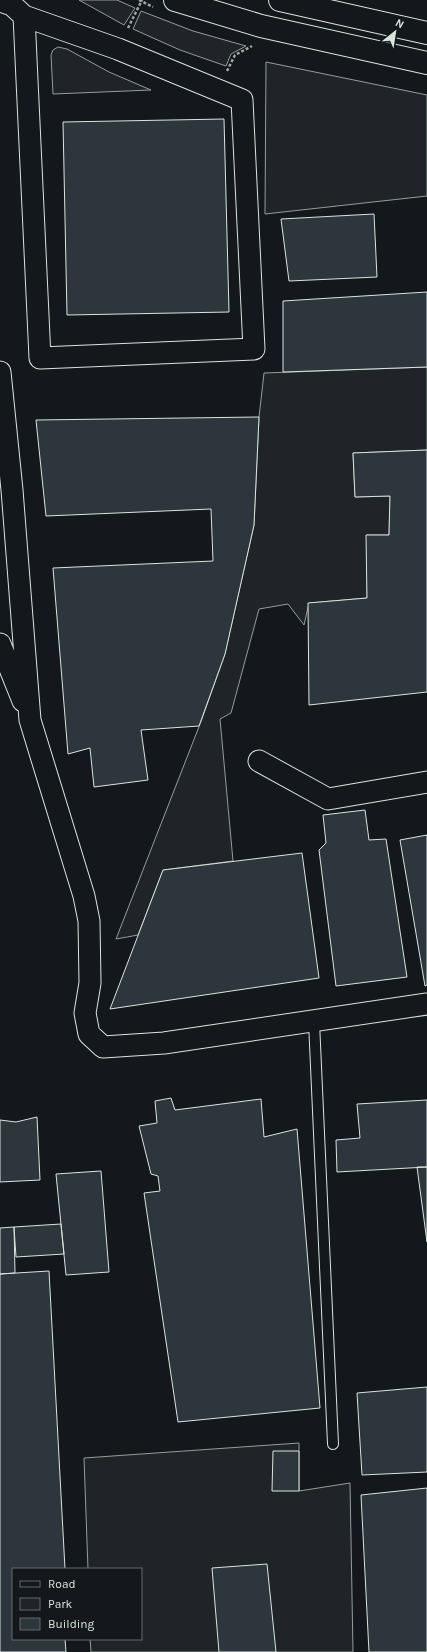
<svg xmlns="http://www.w3.org/2000/svg" width="427" height="1652" font-family="Karla,sans-serif">
<style>
.green{fill:#202428;stroke:#939e99}
.building{fill:#2c363c;stroke:#d8e6dc}
.lines{fill:none;stroke-linecap:round;stroke-linejoin:round}
.lane-casing{stroke:#d8e6dc;stroke-width:12}
.street-casing{stroke:#d8e6dc;stroke-width:23}
.secondary-casing{stroke:#d8e6dc;stroke-width:24}
.path{stroke:#9da8a2;stroke-width:2.5;stroke-dasharray:3 2;stroke-linecap:butt}
.lane{stroke:#14181c;stroke-width:10}
.street{stroke:#14181c;stroke-width:21}
.secondary{stroke:#14181c;stroke-width:22}
</style>
<rect width="100%" height="100%" fill="#14181c"/>
<path class="green" d="M79,0H117L135,8L124,25Z
M141,11L193,31L246,46L231,54L226,66L180,50L133,29Z
M58,47L67,49L109,72L151,90L53,94L51,55L53,50Z
M266,62L427,95V196L265,214Z
M427,367V450L353,453L355,497L390,496L389,535H367V598L309,603L304,625L288,604L259,609L231,713L220,719L233,861L163,870L138,935L116,939L202,719L225,654L254,525L259,417L264,373Z
M299,1443V1491L350,1483L353,1652H91L90,1639H141V1569H88L84,1458Z"/>
<path class="building" d="M224,119L229,312L67,315L63,122Z
M374,214L377,277L289,281L281,219Z
M427,292V367L283,372V301Z
M259,417L254,525L225,654L199,726L141,730L148,780L94,787L90,748L68,754L53,568L213,561L211,509L46,516L36,420Z
M427,450V692L309,705L308,603L367,598L366,535H389L390,496L355,497L353,453Z
M365,810L369,840L386,839L407,977L336,986L319,850L326,843L323,815Z
M427,835V985L425,986L400,840Z
M302,853L319,978L110,1009L163,870Z
M171,1098L175,1110L261,1099L264,1137L297,1129L320,1408L178,1422L144,1193L160,1191L158,1176L151,1174L139,1126L157,1123L155,1101Z
M427,1100V1167L337,1172L336,1140L360,1138L357,1104Z
M37,1117L40,1180L0,1182V1120L16,1122Z
M417,1167H427V1242Z
M101,1171L109,1272L66,1275L56,1174Z
M61,1224L64,1254L16,1257L14,1227Z
M14,1227L15,1273L0,1274V1228Z
M49,1271L65,1569H13V1639H65L66,1652H0V1274Z
M427,1387V1472L362,1475L357,1393Z
M273,1451H299V1491H272Z
M427,1488V1652H369L361,1495Z
M267,1564L276,1652H219L212,1568Z"/>
<g class="lines">
<g class="lane-casing">
<path id="lane" d="M314,1022L333,1444"/>
</g>
<g class="street-casing">
<path id="street" d="M0,1L12,5L24,16L118,49L242,100L254,349L40,358L24,16
M0,372L12,490L30,720L84,896L89,921L90,983L85,1013L89,1034L103,1047L164,1043L427,1004
M0,644L23,701
M259,761L328,799L427,782"/>
</g>
<g class="secondary-casing">
<path id="secondary" d="M175,0L261,26L427,63
M280,0L427,33"/>
</g>
<path class="path" d="M139,0L153,7
M128,28L142,0
M227,71L235,55L252,46"/>
<use href="#lane" class="lane"/>
<use href="#street" class="street"/>
<use href="#secondary" class="secondary"/>
</g>
<rect x="12" y="1568" width="130" height="72" fill="#14181c" stroke="#626a69"/>
<rect x="20" y="1581" width="20" height="6" fill="#14181c" stroke="#626a69"/>
<text x="48" y="1588" font-size="12" fill="#d8e6dc">Road</text>
<rect x="20" y="1598" width="20" height="12" fill="#202428" stroke="#626a69"/>
<text x="48" y="1608" font-size="12" fill="#d8e6dc">Park</text>
<rect x="20" y="1618" width="20" height="12" fill="#2c363c" stroke="#626a69"/>
<text x="48" y="1628" font-size="12" fill="#d8e6dc">Building</text>
<g transform="translate(395 32) rotate(30)" stroke="#14181c" stroke-width="3" paint-order="stroke">
<path d="M0-3L7 15L0 10L-7 15Z" fill="#d8e6dc"/>
<text y="-6" font-size="11" font-weight="bold" text-anchor="middle" fill="#d8e6dc">N</text>
</g>
</svg>
